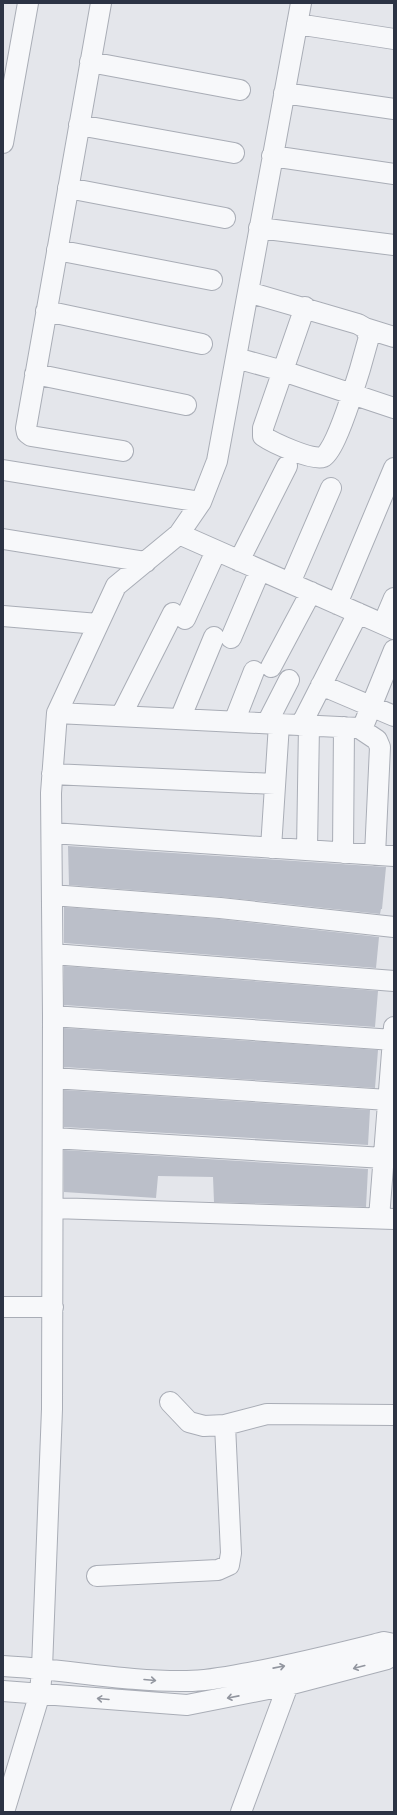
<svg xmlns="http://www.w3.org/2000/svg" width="397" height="1815" font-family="Cabin,sans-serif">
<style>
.building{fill:#bbbfc9}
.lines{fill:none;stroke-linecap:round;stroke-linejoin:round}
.minor-casing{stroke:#a9adb6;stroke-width:22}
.minor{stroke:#f7f8fa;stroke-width:20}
.oneway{stroke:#92969f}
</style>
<rect width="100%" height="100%" fill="#e4e6eb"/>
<path class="building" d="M68,846L386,867L382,909H381L380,914L221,897L69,885Z
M64,907L219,919L379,937L376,968L64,943Z
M64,966L378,991L375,1027L64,1005Z
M64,1028L378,1050L375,1088L64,1067Z
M64,1090L370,1110L368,1145L64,1127Z
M64,1150L368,1169L366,1207L214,1202L213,1177L158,1176L156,1198L64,1192Z"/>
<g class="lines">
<g class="minor-casing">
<path id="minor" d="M101,3L26,428L27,433L31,436L123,451
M297,24L394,39
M90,62L240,90
M284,93L394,109
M79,125L234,153
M3,143L28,3
M272,156L394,174
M68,188L225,218
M259,228L394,245
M57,250L212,280
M248,292L358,324L365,328L369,337C364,356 338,450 323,457C313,461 273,443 263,436V428L305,307
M46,311L202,344
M365,328L394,337
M236,358L283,371L394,408
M35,374L186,405
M3,470L201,502
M179,534L394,629
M3,539L146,562
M239,561L287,466
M290,583L331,488
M337,604L394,468
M3,616L98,624
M185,619L216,551
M383,624L394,598
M231,638L260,570
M271,667L311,592
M321,685L394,716
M57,713L359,728L377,740L380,747L375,855
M121,716L173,613
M180,719L214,637
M234,722L254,671
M267,723L289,680
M301,725L358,613
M359,728L364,724L394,650
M52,774L275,784
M52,833L394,856
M271,848L279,724
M307,850L309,725
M343,853L344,727
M52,895L220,908L394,927
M53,954L394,981
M53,1016L393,1040
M53,1078L388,1100
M53,1138L384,1158
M53,1208L394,1219
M379,1218L394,1027
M3,1307H53
M170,1402L189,1422L204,1426L225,1425L267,1414L394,1415
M97,1576L218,1570L229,1565L231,1553L225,1425
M3,1666C64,1669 126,1682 187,1681C210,1681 232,1676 253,1672C297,1664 340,1653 384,1642L394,1644
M3,1691L187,1705L288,1685L387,1659L394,1652
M4,1812L40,1693L42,1668L52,1409L53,1016L51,793L57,713L116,586L179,534L201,502L217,461L301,3
M241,1812L288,1685"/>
</g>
<use href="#minor" class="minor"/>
</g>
<defs><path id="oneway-shaft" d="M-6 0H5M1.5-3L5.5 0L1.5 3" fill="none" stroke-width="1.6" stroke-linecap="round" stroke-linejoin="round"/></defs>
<g class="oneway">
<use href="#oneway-shaft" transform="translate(279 1667) rotate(-11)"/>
<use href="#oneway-shaft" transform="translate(359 1667) rotate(165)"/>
<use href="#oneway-shaft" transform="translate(150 1680) rotate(5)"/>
<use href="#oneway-shaft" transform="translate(233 1697) rotate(169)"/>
<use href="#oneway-shaft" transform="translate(103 1699) rotate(-175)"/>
</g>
<rect width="397" height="1815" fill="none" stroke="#2c3344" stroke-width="8"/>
</svg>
